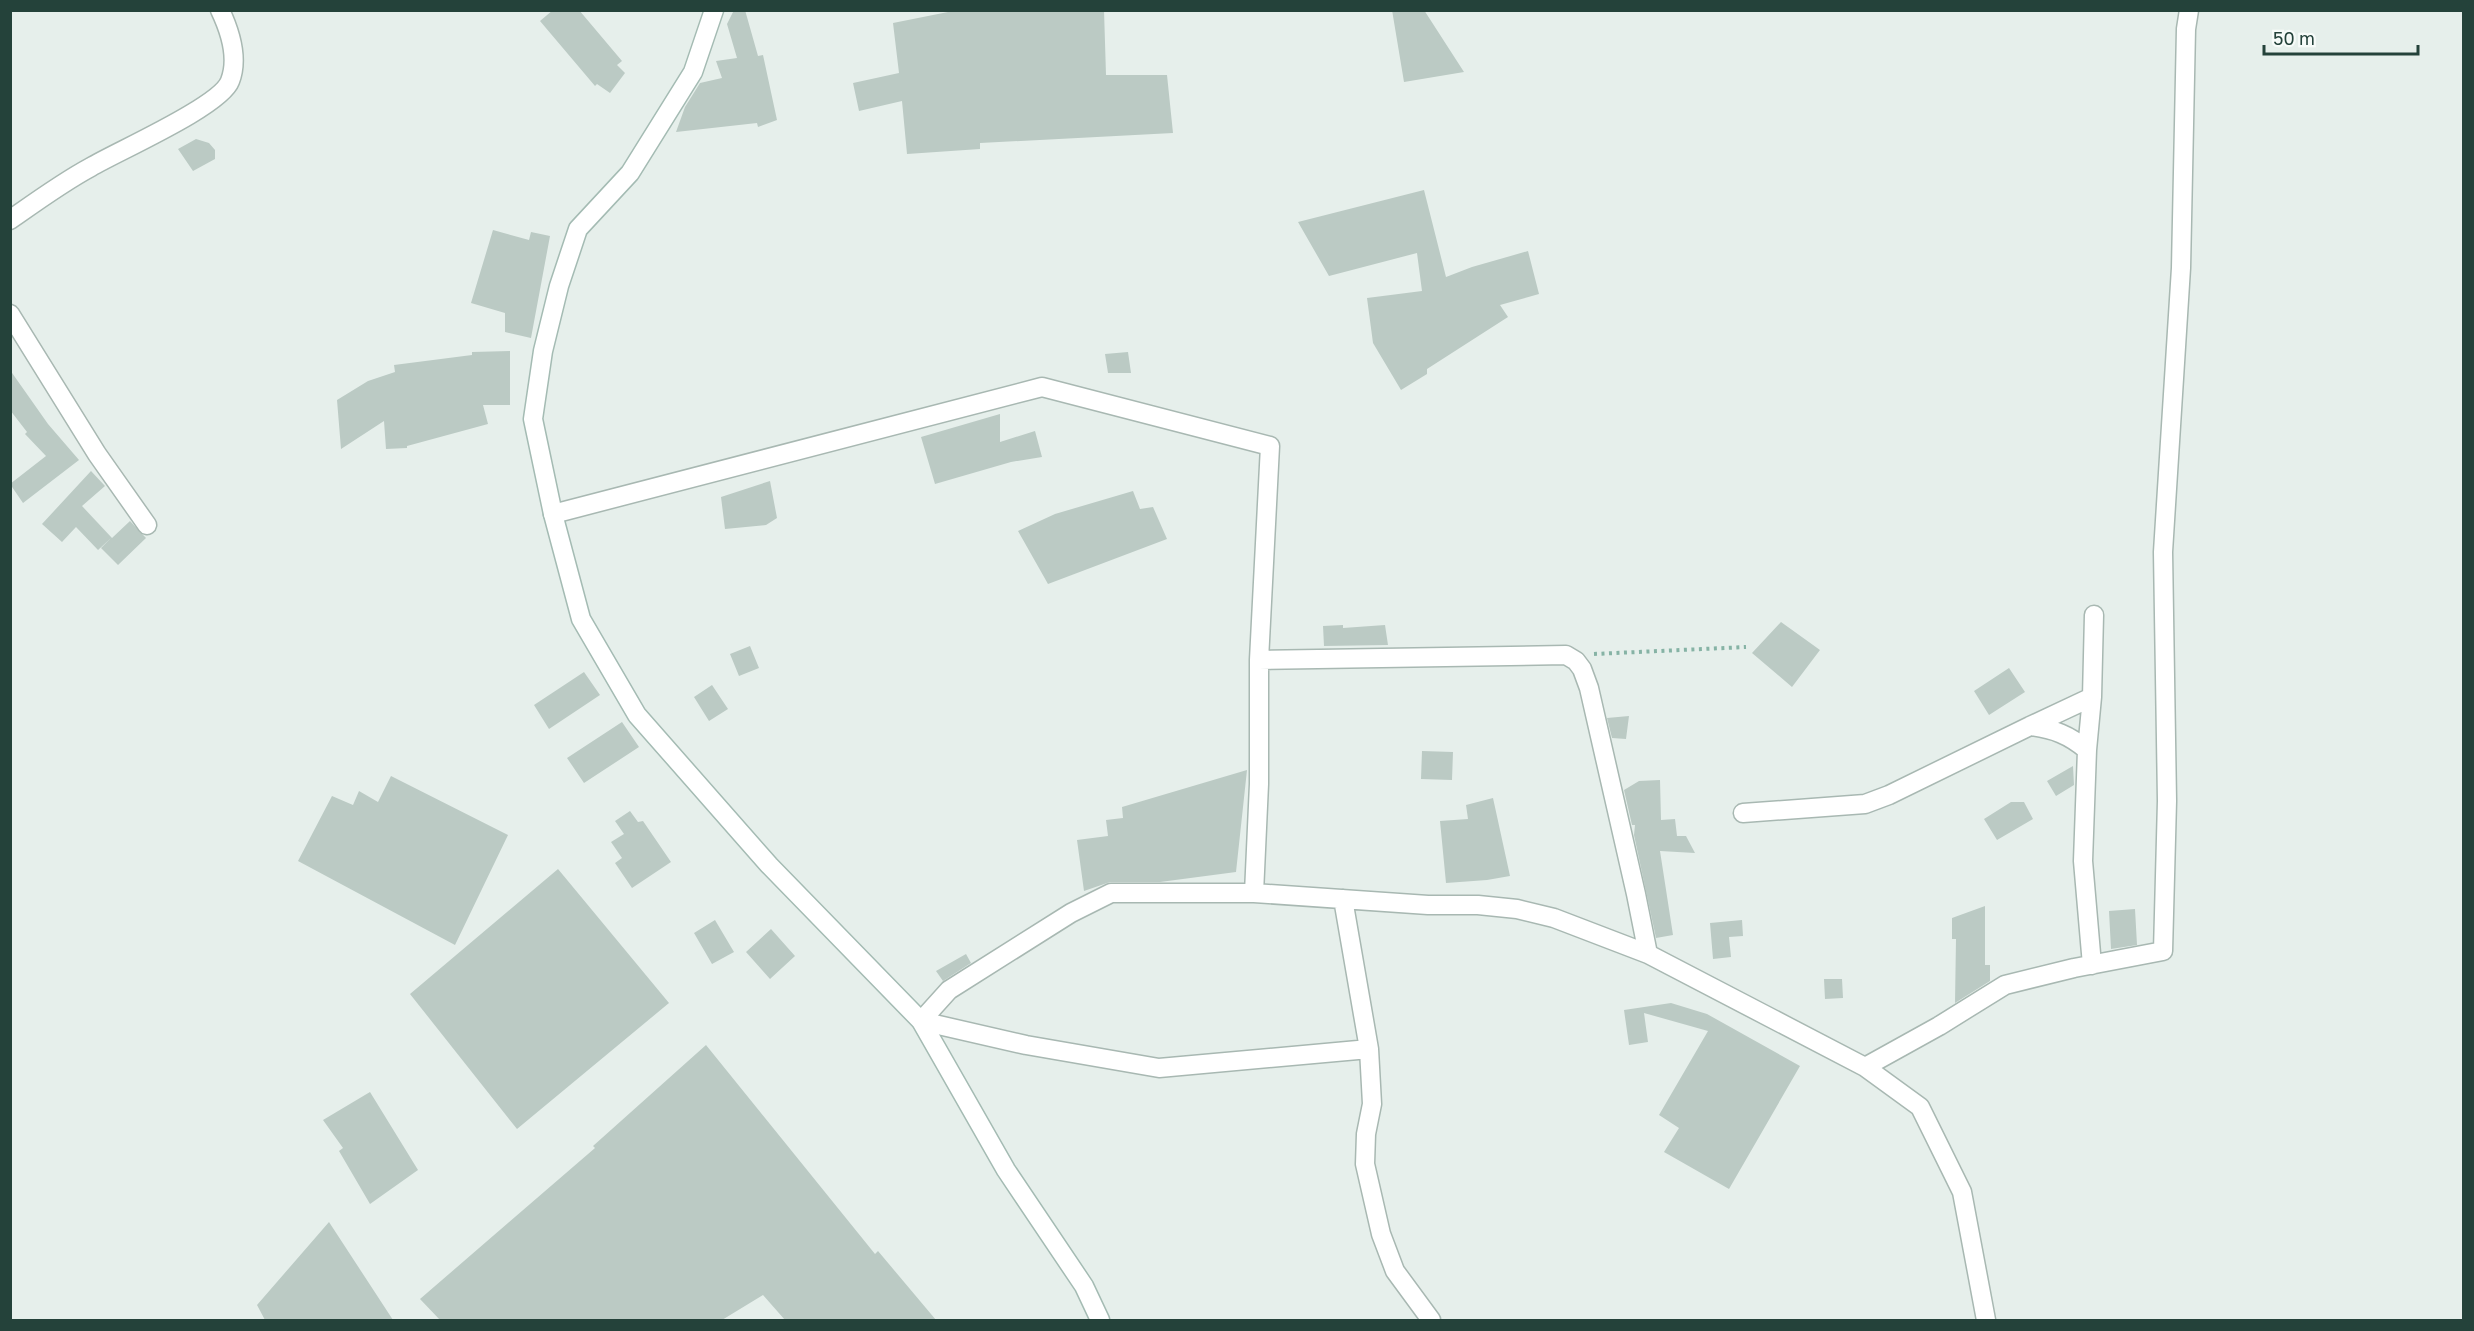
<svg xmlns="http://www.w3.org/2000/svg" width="2474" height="1331" font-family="'Golos Text',sans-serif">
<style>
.building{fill:#bbcac4}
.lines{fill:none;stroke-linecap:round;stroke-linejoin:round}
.street-casing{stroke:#a8b8b2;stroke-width:21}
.secondary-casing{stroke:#a4bbb3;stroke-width:21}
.path{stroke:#86b3a5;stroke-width:4;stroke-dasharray:3 4.5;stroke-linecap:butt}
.street{stroke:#fff;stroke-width:18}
.secondary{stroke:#fff;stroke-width:18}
</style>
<rect width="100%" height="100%" fill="#e6efeb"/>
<path class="building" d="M553,10H579L622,61L617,65L625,73L610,93L597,84L595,86L540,21Z
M734,10H745L758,56L763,55L777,120L758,127L757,123L676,132L685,107L700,83L722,78L716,61L737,58L727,24Z
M958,10H1104L1106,75H1167L1173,133L980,143V149L907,154L902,101L859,111L853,83L899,73L893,23Z
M1392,10H1424L1464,72L1404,82Z
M196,139L209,143L215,150V159L193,171L178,149Z
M1424,190L1446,277L1472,267L1528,251L1539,294L1500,305L1508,317L1427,369V374L1401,390L1373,343L1367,298L1422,291L1417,253L1329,276L1298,222Z
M493,230L529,240L531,232L550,236L531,338L505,332V313L471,303Z
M510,351V405H483L488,424L407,446V448L386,449L384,421L341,449L337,400L368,381L395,372L394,365L472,355V352Z
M1128,352L1131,373H1108L1105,354Z
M10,370L48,424L79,460L23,503L10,484L46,456L25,434L27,432L10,410Z
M1000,414V442L1035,431L1042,457L1011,462L935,484L921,437Z
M91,471L105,486L82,506L112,538L130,521L146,538L118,565L101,548L111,538L98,550L76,527L62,542L42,524Z
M770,481L777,518L766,525L725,529L721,497Z
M1133,491L1140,509L1153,507L1167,539L1048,584L1018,531L1055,514Z
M1781,622L1820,650L1792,687L1752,653Z
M1343,625V628L1385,625L1388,645L1324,646L1323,626Z
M750,646L759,668L739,676L730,654Z
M2009,668L2025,692L1989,715L1974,691Z
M584,672L600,695L549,729L534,705Z
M712,685L728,709L709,721L694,697Z
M1629,716L1626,739L1612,738L1607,718Z
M622,722L639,747L584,783L567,758Z
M1422,751L1453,752L1452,780L1421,779Z
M2073,766L2074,785L2056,796L2047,781Z
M1247,770L1236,872L1160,882H1110L1084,891L1077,840L1108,836L1106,820L1123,818L1122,807Z
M391,776L508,835L455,945L298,861L332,796L353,805L359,791L378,802Z
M1660,780L1661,820L1675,819L1677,836H1686L1695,853L1660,851L1673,935L1656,938L1634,835L1635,825H1632L1624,790L1639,781Z
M1493,798L1510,876L1487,880L1446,883L1440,821L1468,819L1466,805Z
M2011,802H2024L2033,819L1997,840L1984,819Z
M630,811L638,822L643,821L671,862L632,888L615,863L622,858L611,842L624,834L615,821Z
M558,869L669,1003L517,1129L410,994Z
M1985,906V965H1990V981L1955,1003L1956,939H1952V918Z
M2135,909L2137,945L2111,949L2109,911Z
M715,920L734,952L712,964L694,933Z
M1742,920L1743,936L1729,937L1731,957L1713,959L1710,923Z
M771,929L795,956L770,979L746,952Z
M966,954L971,963L943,981L936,971Z
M1824,979H1842L1843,998L1825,999Z
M1671,1003L1707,1014L1800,1066L1729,1189L1664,1152L1679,1128L1659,1115L1708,1031L1644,1013L1648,1042L1629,1045L1624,1010Z
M706,1045L875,1254L878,1251L936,1320H785L763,1295L722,1320H440L420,1299L595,1148L593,1146Z
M370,1092L418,1170L370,1204L339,1151L343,1148L323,1120Z
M329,1222L393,1320H265L257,1305Z"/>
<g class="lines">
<g class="street-casing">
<path id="street" d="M10,220C37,201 63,182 91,167C118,151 221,106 230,81C239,58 230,31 220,10
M10,314L97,454L147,525
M553,514L1042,387L1270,446L1259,660V784L1254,893
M1259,660L1566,655L1576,661L1582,669L1589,688L1636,894L1648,954
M2030,726L2092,697
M1743,813L1865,804L1889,795L2030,726C2054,729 2069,735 2087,750
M1343,899L1369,1049L1159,1068L1026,1045L921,1021L949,990L1071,913L1111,893H1254L1428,905H1478L1517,909L1554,918L1648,954L1865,1067L1920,1107L1962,1192L1986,1320
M2092,965L2083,861L2087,750L2092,697L2094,615
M1369,1049L1372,1104L1366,1134L1365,1164L1381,1234L1395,1271L1431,1320
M1865,1067L1939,1026L2005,985L2074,968L2163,951L2167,801L2163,552L2181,268L2186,29L2189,10"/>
</g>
<g class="secondary-casing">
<path id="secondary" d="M714,10L693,72L630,173L578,229L559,286L543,351L533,419L553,514L581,619L637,715L769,865L921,1021L1006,1170L1084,1286L1100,1320"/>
</g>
<path class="path" d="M1594,654L1746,647"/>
<use href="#street" class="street"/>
<use href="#secondary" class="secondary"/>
</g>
<rect width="2474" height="1331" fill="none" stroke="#24423a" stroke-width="24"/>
<path d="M2264 45v9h154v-9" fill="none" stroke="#24423a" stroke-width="3"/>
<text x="2273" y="45" font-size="18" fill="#24423a" stroke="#f7fbf9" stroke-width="4.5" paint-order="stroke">50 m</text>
</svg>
